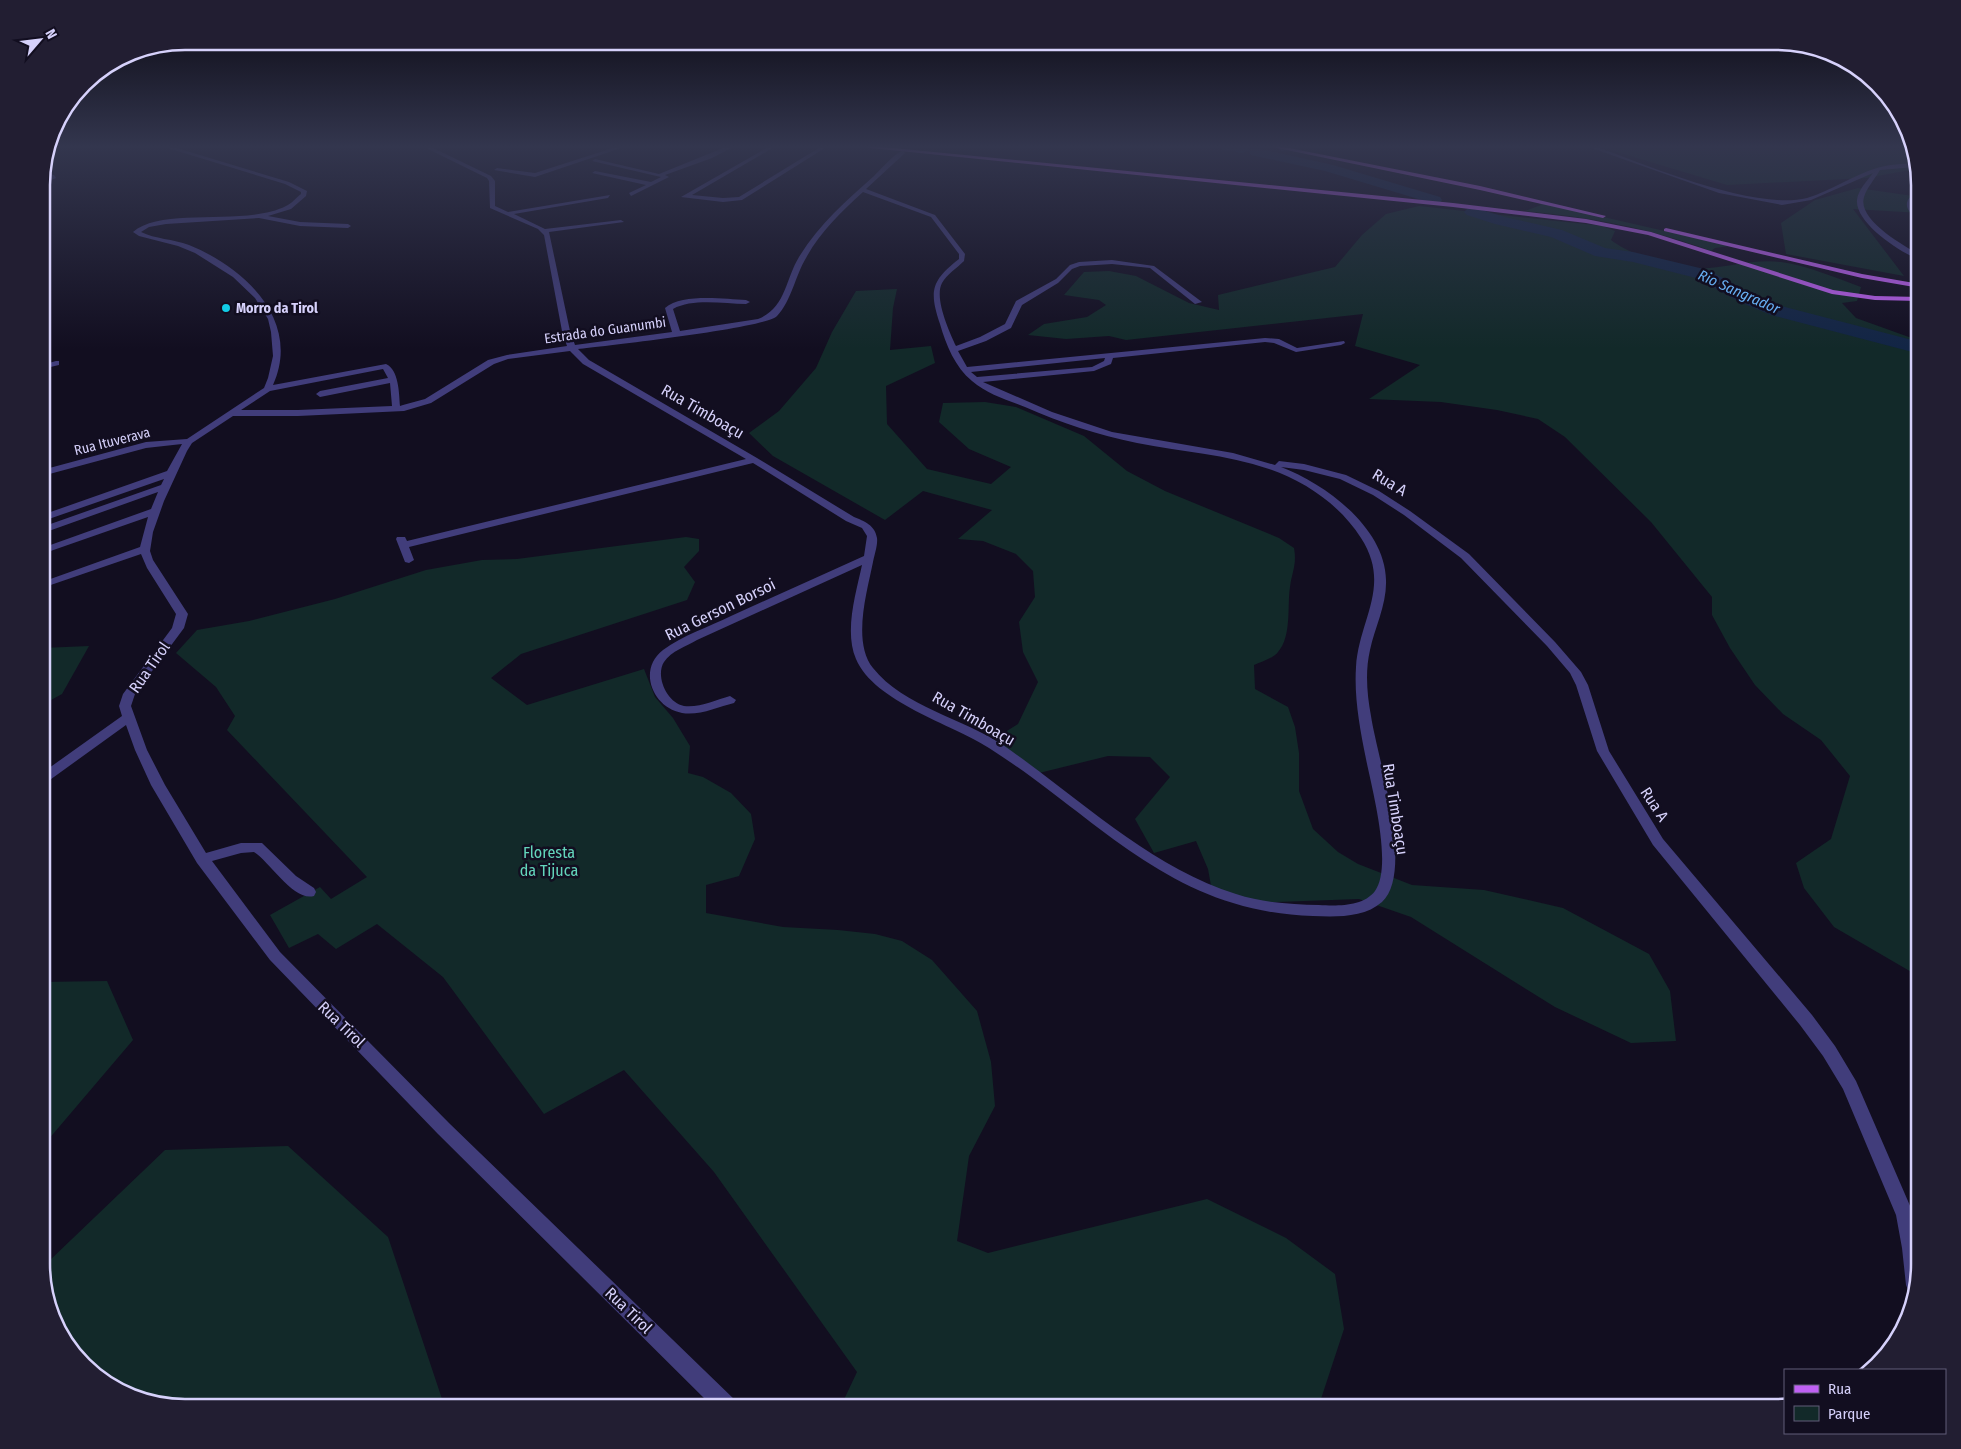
<svg xmlns="http://www.w3.org/2000/svg" width="1961" height="1449" font-family="'Fira Sans Condensed',sans-serif">
<style>
.green{fill:#122929}
.lines{fill:none;stroke-linecap:round;stroke-linejoin:round}
.river{fill:#122545;fill-rule:evenodd}
.minor{fill:#413d7b;fill-rule:evenodd}
.major{fill:#bf60f3;fill-rule:evenodd}
.poi-dot{fill:#12cce6;stroke:#120e20;stroke-width:2}
.labels{text-anchor:middle;stroke-width:5;stroke-linejoin:round;paint-order:stroke}
.far-poi-label{font-size:14px;font-weight:bold;fill:#d6d1fb;stroke:#120e20;text-anchor:start}
.far-street-label{font-size:14px;fill:#d6d1fb;stroke:#120e20}
.far-water-label{font-size:15px;font-style:italic;fill:#67aff3;stroke:#120e20}
.street-label{font-size:16px;fill:#d6d1fb;stroke:#120e20}
.park-label{font-size:16px;fill:#63d5bb;stroke:#120e20}
.rim{fill:none;stroke:#d6d1fb;stroke-width:2.5}
</style>
<rect width="100%" height="100%" fill="#120e20"/>
<path class="green" d="M1597,146H1911L1916,169L1866,178L1727,185Z
M1858,188L1920,197V213L1853,209L1904,276L1786,254L1781,223L1815,200Z
M1538,202L1730,246L1715,248L1711,251C1650,228 1590,217 1525,211L1541,205Z
M1419,206L1603,226L1615,231L1611,240C1633,257 1681,271 1709,268C1732,266 1757,259 1781,262C1809,266 1836,278 1861,287L1857,301L1842,303L1856,318L1920,341V977L1834,927L1804,888L1796,863L1831,839L1850,776L1821,740L1783,714L1755,685L1730,648L1712,615V597L1651,522L1565,437L1538,419L1497,410L1441,402L1369,399L1420,365L1355,346L1363,314L1126,340L1109,336L1066,339L1028,335L1044,324L1087,317L1106,305L1099,300L1064,295L1084,272L1109,271L1136,276L1189,303L1219,310L1218,295L1335,267L1362,235L1386,214Z
M897,289L893,308L890,350L931,346L935,363L886,386L887,424L927,469L991,484L1011,467L969,449L939,422L943,403L985,402L1016,407L1084,436L1127,471L1165,491L1279,538L1294,548C1297,565 1292,571 1290,587C1287,606 1292,636 1278,652C1274,658 1261,662 1254,665L1255,689L1288,707L1295,727L1299,753V791L1313,829L1338,852L1358,864L1412,885L1484,890L1563,908L1649,954L1670,991L1676,1041L1631,1043L1555,1007L1411,917L1359,899L1248,903L1212,891L1208,869L1196,841L1154,853L1135,819L1170,777L1150,757L1108,756L1039,773L994,739L1018,724L1038,682L1023,652L1019,622L1035,597L1033,571L1016,554L983,541L958,539L992,510L923,491L885,520L773,456L749,433L779,411L816,368L832,332L856,291Z
M686,537L699,539V551L684,567L695,582L687,600L521,654L491,678L527,705L644,669L655,697L673,718L690,746L688,773L703,777L731,793L751,814L755,839L739,876L706,885V913L783,927L838,930L875,934L902,941L932,960L977,1011L991,1062L995,1106L969,1156L957,1241L988,1253L1207,1199L1286,1238L1335,1274L1344,1329L1318,1408H840L857,1372L714,1172L624,1070L544,1114L443,977L377,924L336,949L318,934L289,948L270,915L320,887L331,899L367,877L227,730L235,716L216,687L176,653L197,630L249,621L335,599L426,570L482,560L517,559Z
M89,646L62,694L42,705V648Z
M107,981L133,1040L42,1147V982Z
M288,1146L388,1237L445,1408H185L138,1400L97,1378L56,1328L42,1271L48,1262L165,1150Z"/>
<g class="lines">
<path class="river" d="M1220,146H1248L1250,149L1243,153L1221,149Z
M1256,148L1333,165L1440,197L1442,200L1440,203L1435,204L1325,171L1251,155L1249,152L1251,149Z
M1472,207L1505,217L1562,230L1605,248L1633,252L1708,270L1752,294L1785,307L1920,342V354L1771,315L1740,302L1696,278L1633,262L1595,256L1551,237L1495,224L1467,215L1464,212L1467,209Z"/>
<path class="minor" d="M161,146H170L289,182L307,191L306,196L291,209L268,216L300,222L348,224L351,226L348,228L300,226L259,218L166,224L149,227L141,232C155,239 173,239 189,245C244,267 302,321 273,385L386,364C399,370 399,393 400,406L403,405L425,399L488,360L507,355L567,346L562,331L544,235L538,229L490,208L489,181L487,178L422,146H429L491,176L495,181V206L508,212L610,195L608,198L514,214L545,229L621,220L624,222L549,232L570,331L575,345L672,332L665,308C682,293 724,299 746,300L750,302L746,304C724,304 693,298 673,309L680,331L758,319C786,308 785,280 799,257C819,224 847,200 874,176C883,167 892,156 903,150L905,153L866,189L935,215L965,254L964,261C957,268 947,274 942,283C934,298 949,331 956,346L980,337L1005,324L1016,301L1056,279L1070,265L1079,262L1112,260L1154,266L1202,302L1195,304L1150,268L1112,264L1080,266L1072,269L1058,283L1022,305L1011,328L986,341L958,351L967,367L1265,338L1279,339L1297,348L1344,341L1345,343L1341,345L1296,352L1274,343L1265,342L1113,358L1111,364L1094,371L983,382L1052,412L1112,432L1233,453L1275,465L1279,461L1304,464L1346,475L1379,491L1410,511L1469,554L1555,642L1581,672L1588,685L1609,751L1663,839L1812,1015L1835,1046L1856,1081L1914,1215L1920,1240V1264L1915,1294L1909,1292L1906,1285L1902,1248L1896,1215L1843,1089L1823,1056L1800,1025L1653,845L1597,751L1576,685L1570,673L1547,646L1461,558L1404,515L1373,495L1340,479L1304,470L1281,467C1326,484 1385,528 1386,580C1387,604 1375,627 1370,650C1365,672 1367,694 1371,716C1377,756 1415,872 1382,902C1364,918 1335,917 1313,916C1170,912 1099,818 989,748C952,724 874,702 856,659C844,631 856,593 862,565L697,640C687,646 671,651 664,662C655,676 667,703 684,706C699,708 716,700 730,696L736,700L734,703C718,707 699,716 682,713C653,708 637,670 663,650C683,635 709,627 731,616C775,596 820,576 864,556L867,536L862,528L846,521L753,463L409,547L414,560L409,563L405,562L396,539L397,537H405L407,541L746,459L583,364L570,351L508,359L494,364L431,403L404,411L298,416H233L192,443L187,451L164,501L153,532L150,551L153,560L188,614L184,628L135,694L131,706L147,750L165,785L206,853L241,843H262L296,876L314,888L316,892L314,896C294,902 270,862 254,852L241,853L212,861L280,952L450,1124L736,1401L739,1408H714L438,1134L270,960L197,863L151,785L135,750L126,725L47,782L42,783V773L122,716L119,706L123,694L172,628L176,614L147,568L141,554L42,588V582L140,547L148,517L42,554V548L151,509L158,492L46,532L42,533V527L161,485L164,479L46,520L42,521V515L167,471L182,444L146,448L42,476V470L146,442L187,439L264,388L268,378L273,356L271,332L268,319L255,298L233,277L195,253L178,246L139,236L133,232C162,206 245,227 286,206C291,204 296,198 301,194V192L285,184ZM863,192L931,217L959,254V259C931,281 929,291 940,324C946,345 955,367 972,381C987,394 1007,400 1025,407C1061,423 1098,435 1137,443C1181,452 1226,454 1269,469C1306,482 1340,505 1361,538C1392,586 1359,619 1356,667C1354,698 1360,729 1366,759C1372,789 1393,866 1375,891C1363,907 1336,906 1319,905C1291,904 1263,903 1236,894C1148,866 1078,797 1003,745C964,719 903,706 873,668C852,642 867,592 873,562C874,556 878,545 877,538C875,525 864,521 854,517L757,458L589,360L578,349C605,346 766,328 777,316C792,300 795,276 806,258C820,232 841,212 863,192ZM1105,358L1104,361L1092,367L977,377L971,372ZM383,369L388,378L320,391L316,394L320,397L390,383L392,406L298,410H241L270,391Z
M619,146H627L535,177L494,170L497,168L535,173Z
M728,146H735L712,158L665,175L669,177L631,196L629,193L646,185L592,173L595,171L651,182L661,177L592,161L595,159L659,174Z
M770,146H776L692,195L723,198L739,197L822,146H828L742,200L723,202L681,197Z
M1289,146H1304L1282,151L1279,149Z
M1586,146H1594C1647,165 1754,211 1807,198C1831,191 1853,175 1877,168C1889,164 1902,164 1915,163V167L1880,170C1875,179 1867,187 1864,197C1857,220 1903,245 1920,255V260C1901,253 1855,223 1857,200C1858,190 1867,181 1873,173L1811,200L1782,205L1719,193Z
M42,172L54,175L56,178L42,184V180L50,177L42,176Z
M1920,191V196L1914,200L1912,205L1920,214V220C1904,211 1901,199 1920,191Z
M56,361H59V365L42,369V365Z"/>
<path class="major" d="M851,146H873L1453,203L1586,219L1651,232L1833,290L1875,296L1920,297V301L1875,300L1832,294L1648,235L1586,223L1453,207Z
M1267,146H1279L1480,186L1606,216L1603,218L1480,190Z
M1666,228L1862,274L1920,284V288L1862,278L1664,231V229Z"/>
</g>
<linearGradient id="sky" x2="0" y2="1"><stop stop-color="#0a0812"/><stop offset="0.42" stop-color="#33364e"/><stop offset="1" stop-color="#33364e" stop-opacity="0"/></linearGradient>
<rect width="1961" height="349" fill="url(#sky)"/>
<circle class="poi-dot" cx="226" cy="308" r="5"/>
<g class="labels">
<g class="far-poi-label">
<text x="236" y="313">Morro da Tirol</text>
</g>
<g class="far-street-label">
<text transform="translate(605 330) rotate(-8)" y="5">Estrada do Guanumbi</text>
<text transform="translate(112 441) rotate(-14)" y="5">Rua Ituverava</text>
</g>
<g class="far-water-label">
<text transform="translate(1739 292) rotate(24)" y="5">Rio Sangrador</text>
</g>
<g class="street-label">
<text transform="translate(703 411) rotate(30)" y="6">Rua Timboaçu</text>
<text transform="translate(1390 482) rotate(31)" y="6">Rua A</text>
<text transform="translate(720 609) rotate(-26)" y="6">Rua Gerson Borsoi</text>
<text transform="translate(149 667) rotate(-55)" y="6">Rua Tirol</text>
<text transform="translate(974 718) rotate(30)" y="6">Rua Timboaçu</text>
<text transform="translate(1655 804) rotate(57)" y="6">Rua A</text>
<text transform="translate(1396 809) rotate(81)" y="6">Rua Timboaçu</text>
<text transform="translate(342 1024) rotate(44)" y="6">Rua Tirol</text>
<text transform="translate(629 1310) rotate(44)" y="6">Rua Tirol</text>
</g>
<g class="park-label">
<text x="549" y="858">Floresta<tspan x="549" dy="18">da Tijuca</tspan></text>
</g>
</g>
<path d="M0 0H1961V1449H0ZM185 50H1776A135 135 0 0 1 1911 185V1264A135 135 0 0 1 1776 1399H185A135 135 0 0 1 50 1264V185A135 135 0 0 1 185 50Z" fill="#221e32" fill-rule="evenodd"/>
<path class="rim" d="M185 50H1776A135 135 0 0 1 1911 185V1264A135 135 0 0 1 1776 1399H185A135 135 0 0 1 50 1264V185A135 135 0 0 1 185 50Z"/>
<rect x="1784" y="1369" width="162" height="65" fill="#120e20" stroke="#605c78"/>
<rect x="1794" y="1385" width="25" height="8" fill="#bf60f3" stroke="#605c78"/>
<text x="1828" y="1394" font-size="15" fill="#d6d1fb">Rua</text>
<rect x="1794" y="1406" width="25" height="15" fill="#122929" stroke="#605c78"/>
<text x="1828" y="1419" font-size="15" fill="#d6d1fb">Parque</text>
<g transform="translate(40 40) rotate(62)" stroke="#120e20" stroke-width="4" paint-order="stroke">
<path d="M0-4L9 19L0 12L-9 19Z" fill="#d6d1fb"/>
<text y="-8" font-size="14" font-weight="bold" text-anchor="middle" fill="#d6d1fb">N</text>
</g>
</svg>
